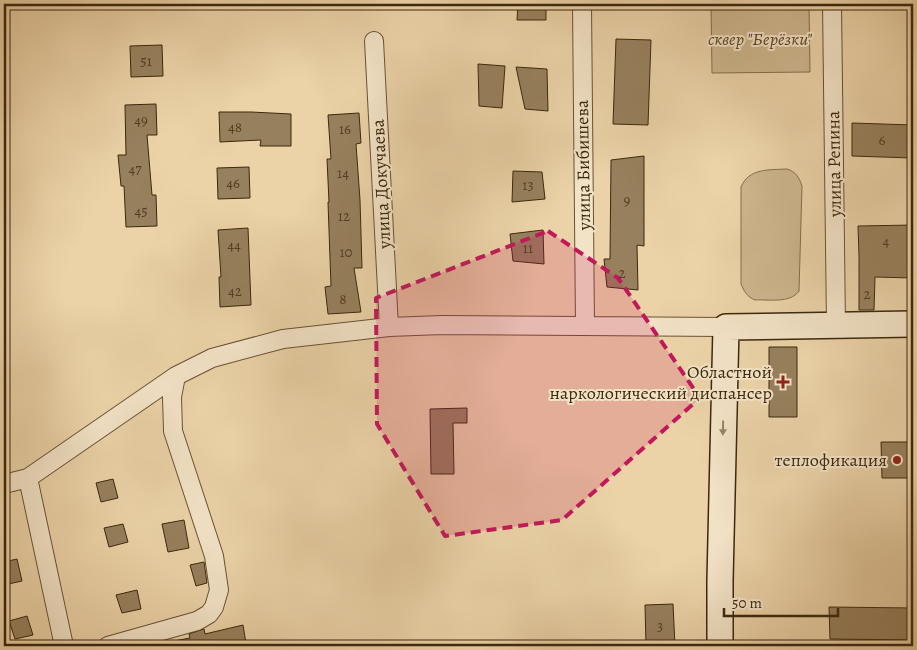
<svg xmlns="http://www.w3.org/2000/svg" width="917" height="650" font-family="Alegreya,serif">
<style>
.green{fill:#cdb58d;stroke:#846e4d}
.building{fill:#97805d;stroke:#3c280d}
.lines{fill:none;stroke-linecap:round;stroke-linejoin:round}
.street-casing{stroke:#685234;stroke-width:20}
.secondary-casing{stroke:#3c280d;stroke-width:28}
.street{stroke:#f2e2c6;stroke-width:18}
.secondary{stroke:#f2e2c6;stroke-width:25}
.oneway{fill:#97856a}
.marked{fill:#c2185b;fill-opacity:0.2;stroke:#c2185b;stroke-width:4;stroke-dasharray:10 6;stroke-linejoin:round}
.poi-dot{fill:#8f2418;stroke:#f2e2c6;stroke-width:2}
.labels{text-anchor:middle;stroke-width:4;stroke-linejoin:round;paint-order:stroke}
.number-label{font-size:15px;fill:#533e21}
.park-label{font-size:18px;font-style:italic;fill:#594427;stroke:#f2e2c6}
.street-label{font-size:18px;fill:#3c280d;stroke:#f2e2c6}
.poi-label{font-size:18px;fill:#3c280d;stroke:#f2e2c6;text-anchor:end}
</style>
<rect width="100%" height="100%" fill="#ebd2a7"/>
<filter id="stains"><feTurbulence type="fractalNoise" baseFrequency=".004" numOctaves="4"/><feColorMatrix values="0 0 0 0 .2 0 0 0 0 .09 0 0 0 0 .02 0 0 0 .5 -.17"/></filter>
<radialGradient id="worn" r=".72"><stop offset=".6" stop-color="#630" stop-opacity="0"/><stop offset="1" stop-color="#630" stop-opacity=".3"/></radialGradient>
<path class="green" d="M711,4H809L810,72L712,73Z
M787,169C796,172 799,177 802,186L799,291C790,304 768,299 755,300C747,297 744,291 741,284V187C749,168 769,170 787,169Z"/>
<path class="building" d="M518,4H546V20H517Z
M616,39L651,40L648,125L613,124Z
M162,45L163,76L131,77L130,46Z
M478,64L505,66L502,108L479,106Z
M516,67L547,69L548,111L525,109Z
M156,104L157,135H147L152,195H156L157,226L126,227L124,186H121L118,155H126L125,105Z
M219,112H251L291,114V146H260L261,140L220,142Z
M359,113L361,143L356,144L360,200L362,268H354L361,312L328,314L325,287L331,286L328,202H329L327,159H331L328,115Z
M852,123L913,125L912,158L852,156Z
M644,156V246L637,245L638,290L607,287L604,259H610L611,160Z
M249,167L250,198L218,199L217,168Z
M513,171L542,172L545,199L512,202Z
M913,225V278L875,277L874,310H859V256L858,226Z
M248,228L251,305L220,307L219,277H221L218,230Z
M543,230L544,264L513,261L510,234Z
M769,347H797V417H769Z
M467,408V423H453L454,474H431L430,409Z
M881,442H913V478H882Z
M113,479L118,498L101,502L96,483Z
M184,520L189,548L168,552L162,524Z
M123,524L128,542L109,547L104,528Z
M17,559L22,581L4,585V562Z
M204,562L207,583L196,586L190,565Z
M137,590L141,609L122,613L116,595Z
M673,604L675,646H646L645,605Z
M829,607L913,608V640L830,639Z
M27,616L33,635L15,639L9,621Z
M243,625L246,643L231,646H174V641L190,638L189,634L204,629L205,634Z"/>
<g class="lines">
<g class="street-casing">
<path id="street" d="M582,4L585,326
M832,4L836,325
M374,41L389,327
M28,478L64,646
M4,484L28,478L176,376L212,358L283,339L389,327L442,325L726,327
M108,646L197,621L209,614L214,607L219,590L214,556L173,431L172,397L176,376"/>
</g>
<g class="secondary-casing">
<path id="secondary" d="M720,646V580L726,327L913,324"/>
</g>
<use href="#street" class="street"/>
<use href="#secondary" class="secondary"/>
</g>
<defs><path id="oneway-solid" d="M-6-.8H1V-3.2L6.5 0L1 3.2V.8H-6Z" transform="scale(1.25)"/></defs>
<use class="oneway" href="#oneway-solid" transform="translate(723 428) rotate(91)"/>
<path class="marked" d="M548,231L618,278L700,398L562,520L445,536L377,424L376,298Z"/>
<g class="poi-dot">
<path d="M780.5 374.5h5v5h5v5h-5v5h-5v-5h-5v-5h5z"/>
<circle cx="897" cy="460" r="5"/>
</g>
<g class="labels">
<g class="number-label">
<text x="146" y="66">51</text>
<text x="141" y="125">49</text>
<text x="235" y="132">48</text>
<text x="345" y="134">16</text>
<text x="882" y="145">6</text>
<text x="135" y="174">47</text>
<text x="343" y="178">14</text>
<text x="233" y="188">46</text>
<text x="528" y="190">13</text>
<text x="627" y="205">9</text>
<text x="141" y="216">45</text>
<text x="344" y="221">12</text>
<text x="886" y="246">4</text>
<text x="234" y="250">44</text>
<text x="528" y="253">11</text>
<text x="346" y="257">10</text>
<text x="622" y="278">2</text>
<text x="235" y="296">42</text>
<text x="867" y="299">2</text>
<text x="343" y="304">8</text>
<text x="660" y="631">3</text>
</g>
<g class="park-label">
<text x="760" y="45">сквер "Берёзки"</text>
</g>
<g class="street-label">
<text transform="translate(834 164) rotate(-91)" y="6">улица Репина</text>
<text transform="translate(583 165) rotate(-91)" y="6">улица Бибишева</text>
<text transform="translate(381 184) rotate(-93)" y="6">улица Докучаева</text>
</g>
<g class="poi-label">
<text x="772" y="378">Областной<tspan x="772" dy="21">наркологический диспансер</tspan></text>
<text x="887" y="466">теплофикация</text>
</g>
</g>
<rect width="917" height="650" fill="none" stroke="#ebd2a7" stroke-width="20"/>
<rect x="5" y="5" width="907" height="640" fill="none" stroke="#3c280d" stroke-width="2.5"/>
<rect x="10" y="10" width="897" height="630" fill="none" stroke="#3c280d"/>
<path d="M724 608v8h114v-8" fill="none" stroke="#3c280d" stroke-width="2.5"/>
<text x="732" y="608" font-size="15" fill="#3c280d" stroke="#f2e2c6" stroke-width="4" paint-order="stroke">50 m</text>
<rect width="100%" height="100%" filter="url(#stains)"/>
<rect width="100%" height="100%" fill="url(#worn)"/>
</svg>
